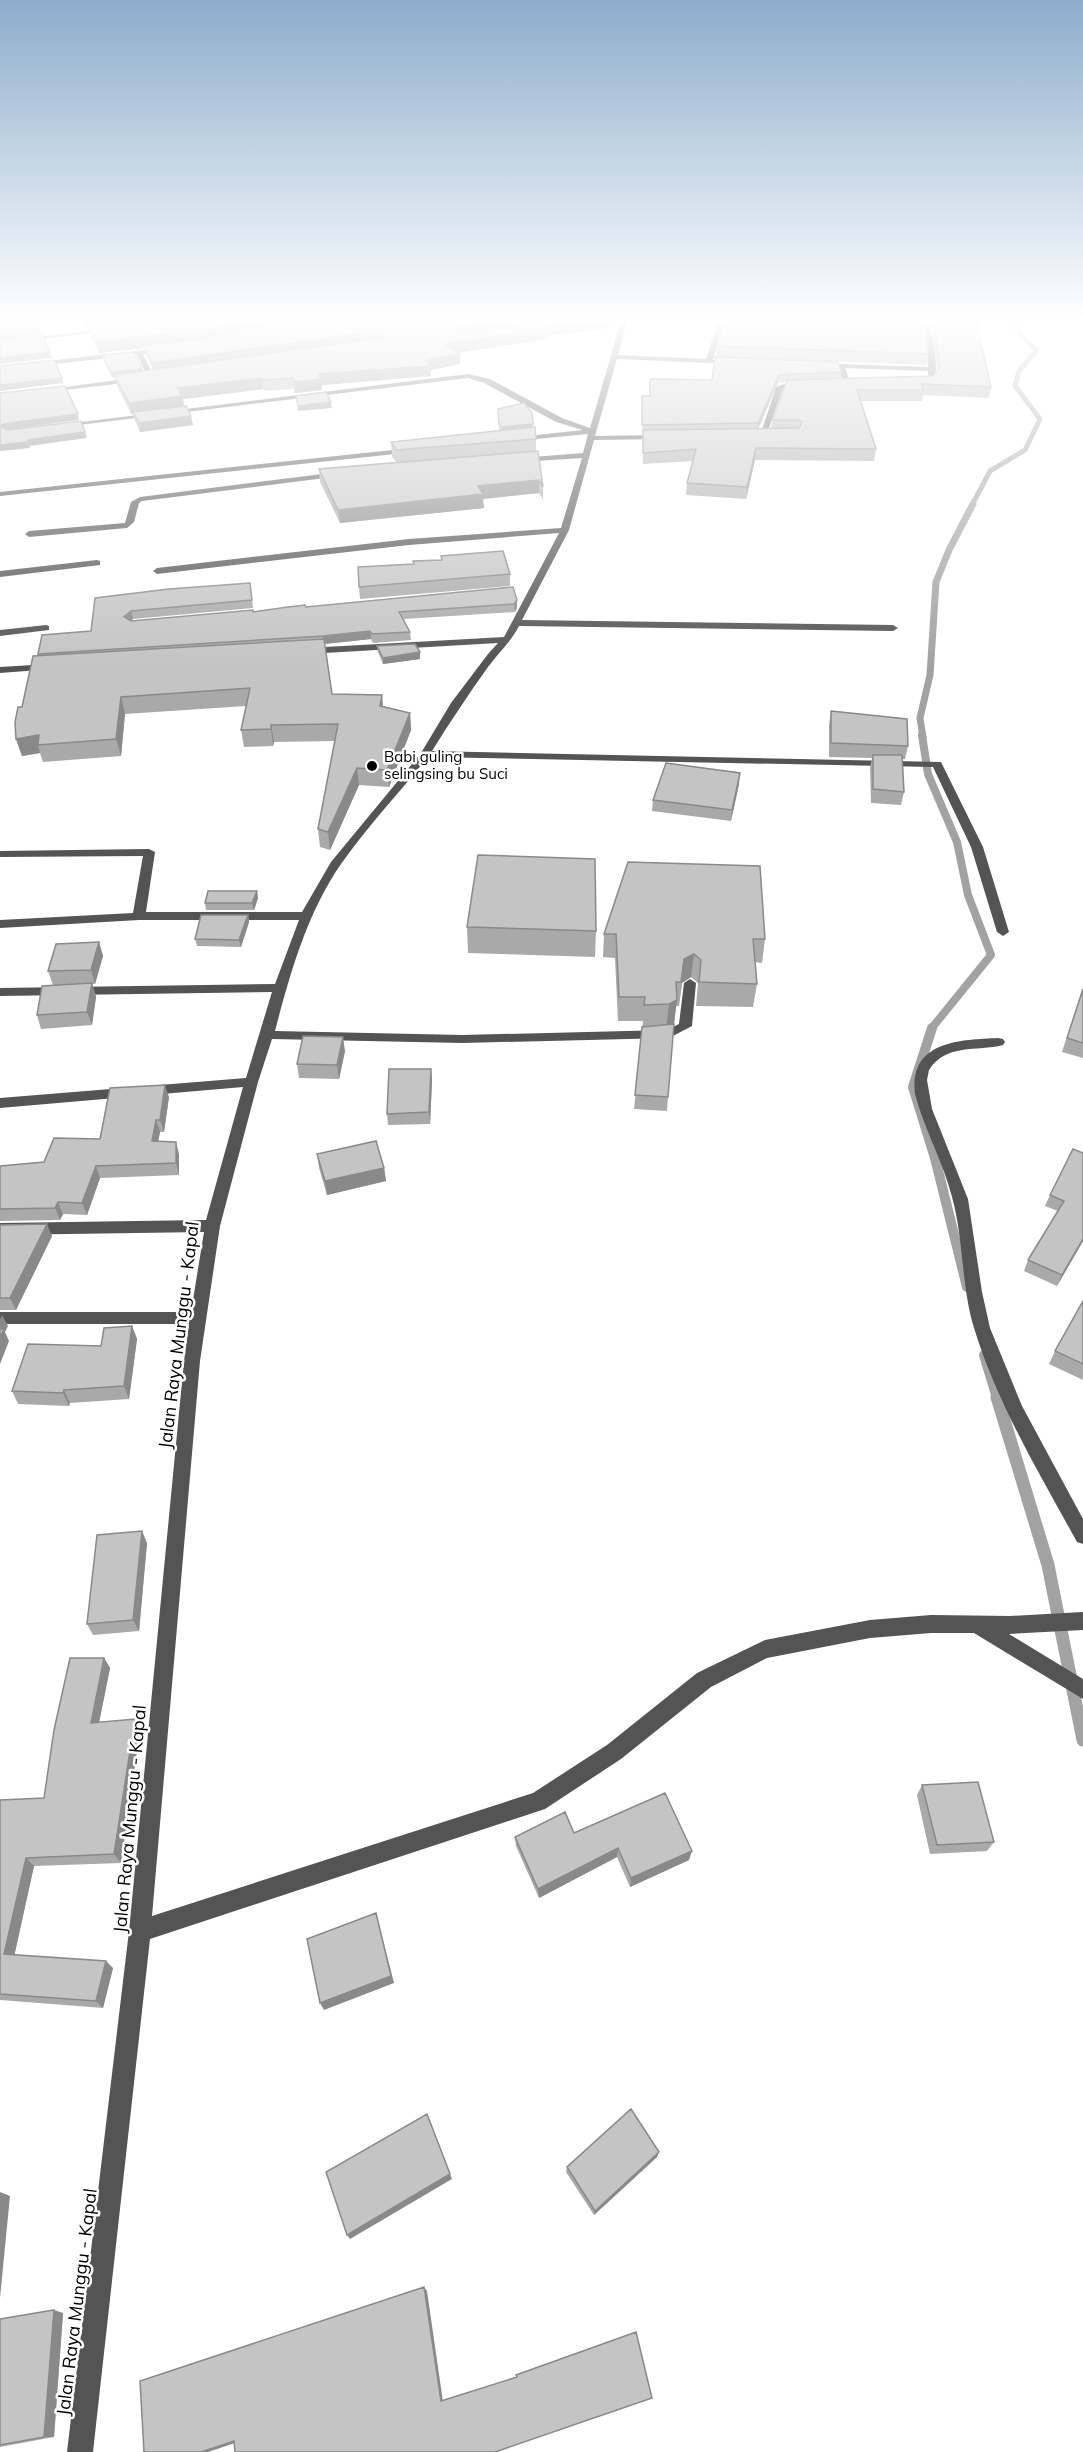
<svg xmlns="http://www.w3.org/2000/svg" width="1083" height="2452" font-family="Mulish,sans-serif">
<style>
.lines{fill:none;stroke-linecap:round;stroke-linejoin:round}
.stream-far4{stroke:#a2a2a2;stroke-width:5}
.stream-far3{stroke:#a2a2a2;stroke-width:7}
.stream-far2{stroke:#a2a2a2;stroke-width:8}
.stream-far1{stroke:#a2a2a2;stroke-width:10}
.stream{stroke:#a2a2a2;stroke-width:13}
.minor{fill:#545454;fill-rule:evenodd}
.wall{fill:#a9a9a9;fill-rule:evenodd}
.shaded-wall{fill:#898989}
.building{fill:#c4c4c4;stroke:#898989;stroke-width:1.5}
.poi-dot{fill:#000;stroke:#fff;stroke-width:2}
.labels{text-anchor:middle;stroke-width:5;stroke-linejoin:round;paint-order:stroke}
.far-poi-label{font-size:15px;fill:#000;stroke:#fff;text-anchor:start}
.street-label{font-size:18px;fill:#000;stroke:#fff}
</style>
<rect width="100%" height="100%" fill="#fff"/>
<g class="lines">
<path class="stream-far4" d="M972,505L990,471L1025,450L1040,419L1015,386L1019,371L1037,350L1026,341L1010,321"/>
<path class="stream-far3" d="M923,737L920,718L930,675L936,582L949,550L973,504"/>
<path class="stream-far2" d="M922,735L928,774L957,842L968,895L991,955L931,1029"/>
<path class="stream-far1" d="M932,1028L913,1087L935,1158L967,1287
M984,1355L997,1398"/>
<path class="stream" d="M997,1397L1048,1565L1083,1740"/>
<path class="minor" d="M621,321H627L618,355L706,359L717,325L755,321L722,328L713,360L735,361L737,364L617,359L595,436L661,435L665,437L661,439L594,440L569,530L522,620L893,625L898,628L893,631L519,626C511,642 498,653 488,667C468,695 450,722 432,751L941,762L983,847L1009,932L1003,936L997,932L971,847L933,767L428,757C399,793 367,827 341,864C307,913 290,974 275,1031L462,1035L667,1030L679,1024L684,983L690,979L696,983L692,1026L669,1038L462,1043L272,1039L258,1082L220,1226L200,1361L152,1916L533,1793L607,1745L697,1673L765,1640L870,1620L931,1615L1010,1616L1083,1612V1630L1009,1634L1083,1679V1699L974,1633H931L870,1638L767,1658L711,1687L621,1759L545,1809L150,1939L93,2452H67L129,1931L184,1361L189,1324H0V1312H191L204,1232L0,1235V1223L206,1220L243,1087L0,1108V1098L246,1078L272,992L0,996V988L275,984L299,920H139L0,928V920L133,913L143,856L0,857V851L149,849L155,852L146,912H302L331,862L421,753L451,703L488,654L498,643L307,654L302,651L307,648L504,637L559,533L409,545L157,574L153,571L157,568L409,539L561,528L582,458L520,462L516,460L520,458L583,453L588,434L515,441V437H518L583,430L556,422L484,383L468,378L62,427L58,425L468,374L490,379L562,418L590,428Z
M928,324L931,326C933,344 941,372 931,385L917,387L913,385L926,381L928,378V371L845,368L850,382L864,384L860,386L843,384L838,368L816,366L841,364L928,367L925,326Z
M111,328L109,331L26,341L23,339Z
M165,348L167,351L143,354L155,378L151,380L47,392L43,390L147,376L137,355L0,370V366Z
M808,383V387L782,390L767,434L760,436L776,387L784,384Z
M411,448H414V452L0,496V492Z
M338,472H341V476L142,501L139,503L134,522L127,528L29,537L25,534L29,531L125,523L131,502L140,497Z
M97,560L100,561V565L0,577V571Z
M46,625L49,626V630L0,636V630Z
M49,664L52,665V669L0,673V667Z
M998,1038L1003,1039L1005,1042L1003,1045C976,1052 946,1043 929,1070L927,1080L932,1109L968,1199L982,1292L990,1328L1022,1406L1083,1519V1544L1077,1542C1039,1473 997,1403 974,1328C961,1285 964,1240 952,1197C943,1161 924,1129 915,1094C909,1041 959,1040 998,1038Z"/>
</g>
<path class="wall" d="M83,321H610L609,328L547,336V339L458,352L460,354V364L431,370V376L322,385V390L295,393L294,389L264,391L263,389L183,399L184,406L193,425L140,432L135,421L133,414H131L117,386L115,377L112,378L104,361L102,355L142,369L143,371L153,370L146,356L145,348L99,353L90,334L88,327H86Z
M721,321H976L991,387L989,398L923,395L922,401H860L876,449L874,461L755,460L746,499L686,495L687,483L693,461L643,464L642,396H650V379L712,380L715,357L841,372L840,379L933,376L937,371L932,324L927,322L925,324L928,354L926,365L716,357L717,346L724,322H721ZM786,382L772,420L771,428L758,429L778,383Z
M498,409L533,424L536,439V451L543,487V500L539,493L483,499L484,508L340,523L320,482L319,469L396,462L392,457L391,442L499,431Z
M441,556L510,574V586L360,599L359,587L414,564L441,560Z
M250,583L253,608L133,619L131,621L253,612L513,587L517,608L515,612L404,619L410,632L411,640L373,643L371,639L325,644L332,694L382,695L383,706L410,713L411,730L389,787L359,785L330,850L320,847L318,829L335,741L274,742L273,746L244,747L241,730L246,706L125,714L121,756L43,762L40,753L22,756L16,739L22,707L38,656V654L91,631L95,598Z
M377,646L420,659L383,664L378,652Z
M831,711L908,746L905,759H902L904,792L901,805L871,803L870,768L872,758L829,757V725Z
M739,784L731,821L652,811L653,800Z
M257,891L258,898L254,910H206L205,903Z
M248,915L249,922L241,947L197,946L195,939Z
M467,927L596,931L595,957L468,953Z
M604,934L765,939L762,963L755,962L757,984L753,1007L696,1006L698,983L691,977L682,983L679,1006H676L674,1024L673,1025L667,1111L634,1109L643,1021H618L615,958L603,957Z
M99,942L103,956L95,984H92L96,997L92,1025L41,1029L37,1015L53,985L48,971Z
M1083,987V1058L1062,1052Z
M345,1051L339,1079L299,1078L297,1064Z
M431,1069L432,1081L430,1124L388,1125L387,1114Z
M169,1097L164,1132H160L158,1142L179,1154V1175L100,1178L87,1215L63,1214L60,1220L0,1221V1166L44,1162L100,1139Z
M1073,1149L1083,1241L1057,1286L1024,1271L1028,1260L1058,1211L1045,1206L1050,1195Z
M317,1154L384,1168L386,1181L327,1195L319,1168Z
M0,1225L52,1236L16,1310H0Z
M1083,1301V1380L1049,1364L1055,1351Z
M132,1326L137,1339L129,1399L70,1403L69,1406L18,1404L12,1391L101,1346Z
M147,1543L139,1631L93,1635L87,1624Z
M104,1658L110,1668L99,1722L135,1719L140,1729L121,1863L34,1866L14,1955L113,1968L103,2008L0,2000V1800L44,1798Z
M922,1785L994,1842L987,1851L930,1854L917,1795Z
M574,1833L689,1860L630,1887L617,1857L539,1898L516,1846L515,1837Z
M659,2152L657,2157L594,2215L566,2172L567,2167Z
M63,2313L54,2437L0,2447V2319Z"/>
<path class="shaded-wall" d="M85,321H123L87,323L88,327H86Z
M248,321H301L198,342L144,345L145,348L99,353L97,342Z
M500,321H569L457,340L456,330L458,327Z
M585,321H610L609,328L547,336V339L444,355V344L544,326Z
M40,328L41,334L5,340L1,337L3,334Z
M378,331L379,342L154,374L152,363Z
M50,352L52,358L0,364V358Z
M460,354V364L431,370V376L322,385V390L295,393L294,382L318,374L427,360Z
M142,369L143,374L114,375L115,377L112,378L111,372Z
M779,375L778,383L757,431L758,423Z
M62,378L63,383L0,391V385Z
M262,378L263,389L183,399L184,407L131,414L129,403L178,388Z
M331,402L332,408L298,411V406Z
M78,414L79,420L5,430L1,427L3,424Z
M191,416L193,425L140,432L139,423Z
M533,424V433L502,436V427Z
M85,432L87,438L29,446L28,440Z
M28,442L30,448L0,451V445Z
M756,448L755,460L746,499L747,487Z
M539,480V493L483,499L484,508L340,523L338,510L478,486Z
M517,600V608L515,612L514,604Z
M131,611L133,619L126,625L124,617Z
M370,631L371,639L324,644L323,636Z
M420,652V659L383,664V658Z
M382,695L383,711L380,706Z
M121,697L125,714L121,756L116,739Z
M410,713L411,730L389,787L387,770Z
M271,725L274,742L273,746L271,729Z
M39,735L38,745L40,753L22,756L16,739Z
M357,768L359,785L330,850L328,832Z
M740,773L739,784L731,821L732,810Z
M257,891L258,898L254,910L252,903Z
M248,915L249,922L241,947L239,940Z
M99,942L103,956L95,984L91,970Z
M694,954L691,977L682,983L679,1006L684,959Z
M92,983L96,997L92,1025L87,1012Z
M677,1000L674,1024L666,1028L669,1004Z
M343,1037L345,1051L339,1079L337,1065Z
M431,1069L432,1081L430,1124L429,1112Z
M165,1085L169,1097L164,1132L160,1120Z
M156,1120L160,1132L156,1153L152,1141Z
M176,1142L179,1154V1175L176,1163Z
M96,1166L100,1178L87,1215L82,1203Z
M384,1168L386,1181L327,1195L325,1181Z
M58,1202L63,1214L60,1220L55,1208Z
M47,1224L52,1236L16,1310L10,1298Z
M1083,1239V1241L1057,1286L1062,1275Z
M2,1315L8,1326L5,1332L9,1341L0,1364V1319Z
M132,1326L137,1339L129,1399L124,1386Z
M64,1390L70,1403L69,1406L63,1393Z
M142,1531L147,1543L139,1631L133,1620Z
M104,1658L110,1668L97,1733L91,1723Z
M135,1719L140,1729L121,1863L114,1854Z
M618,1848L617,1857L539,1898L538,1889Z
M692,1851L689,1860L630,1887L631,1878Z
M26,1858L34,1866L13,1962L4,1954Z
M376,1913L394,1983L324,2010L320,2003Z
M106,1961L113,1968L103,2008L96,2001Z
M659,2152L657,2157L594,2215L595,2211Z
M450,2174L452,2179L350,2239L347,2235Z
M0,2192L10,2196L0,2298Z
M424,2287L427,2291L443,2402L441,2401Z
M54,2310L63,2313L54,2437H44Z
M234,2441H241L208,2452H201Z"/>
<path class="building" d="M0,321H37L40,328L3,334L1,337L7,341L43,335L50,352L0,358Z
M101,321H248L196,331L97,342L87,323Z
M287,321H500L458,327L456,330L462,334L548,321H585L544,326L547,329L444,344L460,354L427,360L431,366L318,374L321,379L294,382L293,378L262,380V378L178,388L182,396L129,403L114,375L382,338L383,335L378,331L152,363L144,345L197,340Z
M724,321H925L928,354L717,346Z
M935,321H976L991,387L921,384L924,390H857L876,449L756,448L747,487L687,483L696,449L643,453V430L799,428L802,422L799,420H772L787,380L933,376L940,367Z
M134,352L142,369L111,372L102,355Z
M715,357L838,362L841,372L779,375L758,423L642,425V396H650V379L712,380Z
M54,360L62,378L0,385V366Z
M65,386L78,414L3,424L1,427L8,430L81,421L85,432L28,440V442L0,445V393Z
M326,392L331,402L298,406L296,396Z
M524,403L532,413L533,424L502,427L499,424L498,409Z
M186,406L191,416L139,423L133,412Z
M535,427L536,439L396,450L391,442Z
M538,451L543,487L539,480L478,486L483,494L338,510L319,469Z
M503,551L510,574L359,587L358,567L414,564L413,561L442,560L441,556Z
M250,583L252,600L131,611L124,617L131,621L253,610V612L288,607L305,605L306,607L513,587L517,600L514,604L399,612L410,632L372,634L370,631L323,636L38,654L42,635L91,631L95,598L169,589Z
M324,639L332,694L382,695L380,706L410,713L387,770L357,768L328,832L318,829L338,724L271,725V729L241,730L250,688L121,697L116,739L38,745L39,735L16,739L15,722L18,707H22L33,656Z
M415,644L420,652L383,658L377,646Z
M831,711L907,719L908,746L831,743Z
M873,755H902L904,792L873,789Z
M666,763L740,773L732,810L653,800Z
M478,855L595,859L596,931L467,927Z
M628,862L760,866L765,939H753L757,984L699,982L701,960L694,954L684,959L681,982H676L677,1000L669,1004L644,1005L645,997H619L616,934H604Z
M208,891H257L252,903H205Z
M201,915H248L239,940L195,939Z
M99,942L91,970L48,971L56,944Z
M92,983L87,1012L37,1015L42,986Z
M1083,989V1043L1067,1038Z
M674,1024L668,1097L635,1095L642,1027Z
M303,1036L343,1037L337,1065L297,1064Z
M389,1069H431L429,1112L387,1114Z
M165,1085L160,1120H156L152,1141L176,1142V1163L96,1166L82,1203L58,1202L55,1208L0,1209V1166L44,1162L54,1138L100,1139L110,1088Z
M376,1141L384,1168L325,1181L317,1154Z
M1073,1149L1083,1153V1239L1062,1275L1028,1260L1064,1201L1050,1195Z
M47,1224L10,1298H0V1225Z
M1083,1301V1364L1055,1351Z
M132,1326L124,1386L64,1390L63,1393L12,1391L28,1344L101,1346L104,1328Z
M0,1329H4L0,1338Z
M142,1531L133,1620L87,1624L97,1535Z
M70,1658H104L91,1723L135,1719L114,1854L26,1858L4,1954L106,1961L96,2001L0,1994V1800L44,1798L54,1730Z
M978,1782L994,1842L937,1845L922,1785Z
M665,1793L692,1851L631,1878L618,1848L538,1889L515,1837L565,1812L574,1833Z
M376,1913L391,1976L320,2003L307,1939Z
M631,2109L659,2152L595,2211L567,2167Z
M427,2114L450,2174L347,2235L326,2172Z
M424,2287L441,2401L517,2377L516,2375L636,2332L652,2398L495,2452H235L234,2441L201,2452H144L140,2381Z
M54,2310L44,2437L0,2445V2319Z"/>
<linearGradient id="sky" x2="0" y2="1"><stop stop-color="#8cadcc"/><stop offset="0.48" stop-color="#fff"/><stop offset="1" stop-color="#fff" stop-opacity="0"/></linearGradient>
<rect width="1083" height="664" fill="url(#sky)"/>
<circle class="poi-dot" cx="372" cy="766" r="6"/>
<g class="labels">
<g class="far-poi-label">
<text x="384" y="762">Babi guling<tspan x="384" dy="17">selingsing bu Suci</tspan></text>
</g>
<g class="street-label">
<text transform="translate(179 1335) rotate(-83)" y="6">Jalan Raya Munggu - Kapal</text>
<text transform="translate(130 1819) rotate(-85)" y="6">Jalan Raya Munggu - Kapal</text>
<text transform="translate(77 2302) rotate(-83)" y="6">Jalan Raya Munggu - Kapal</text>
</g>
</g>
</svg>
